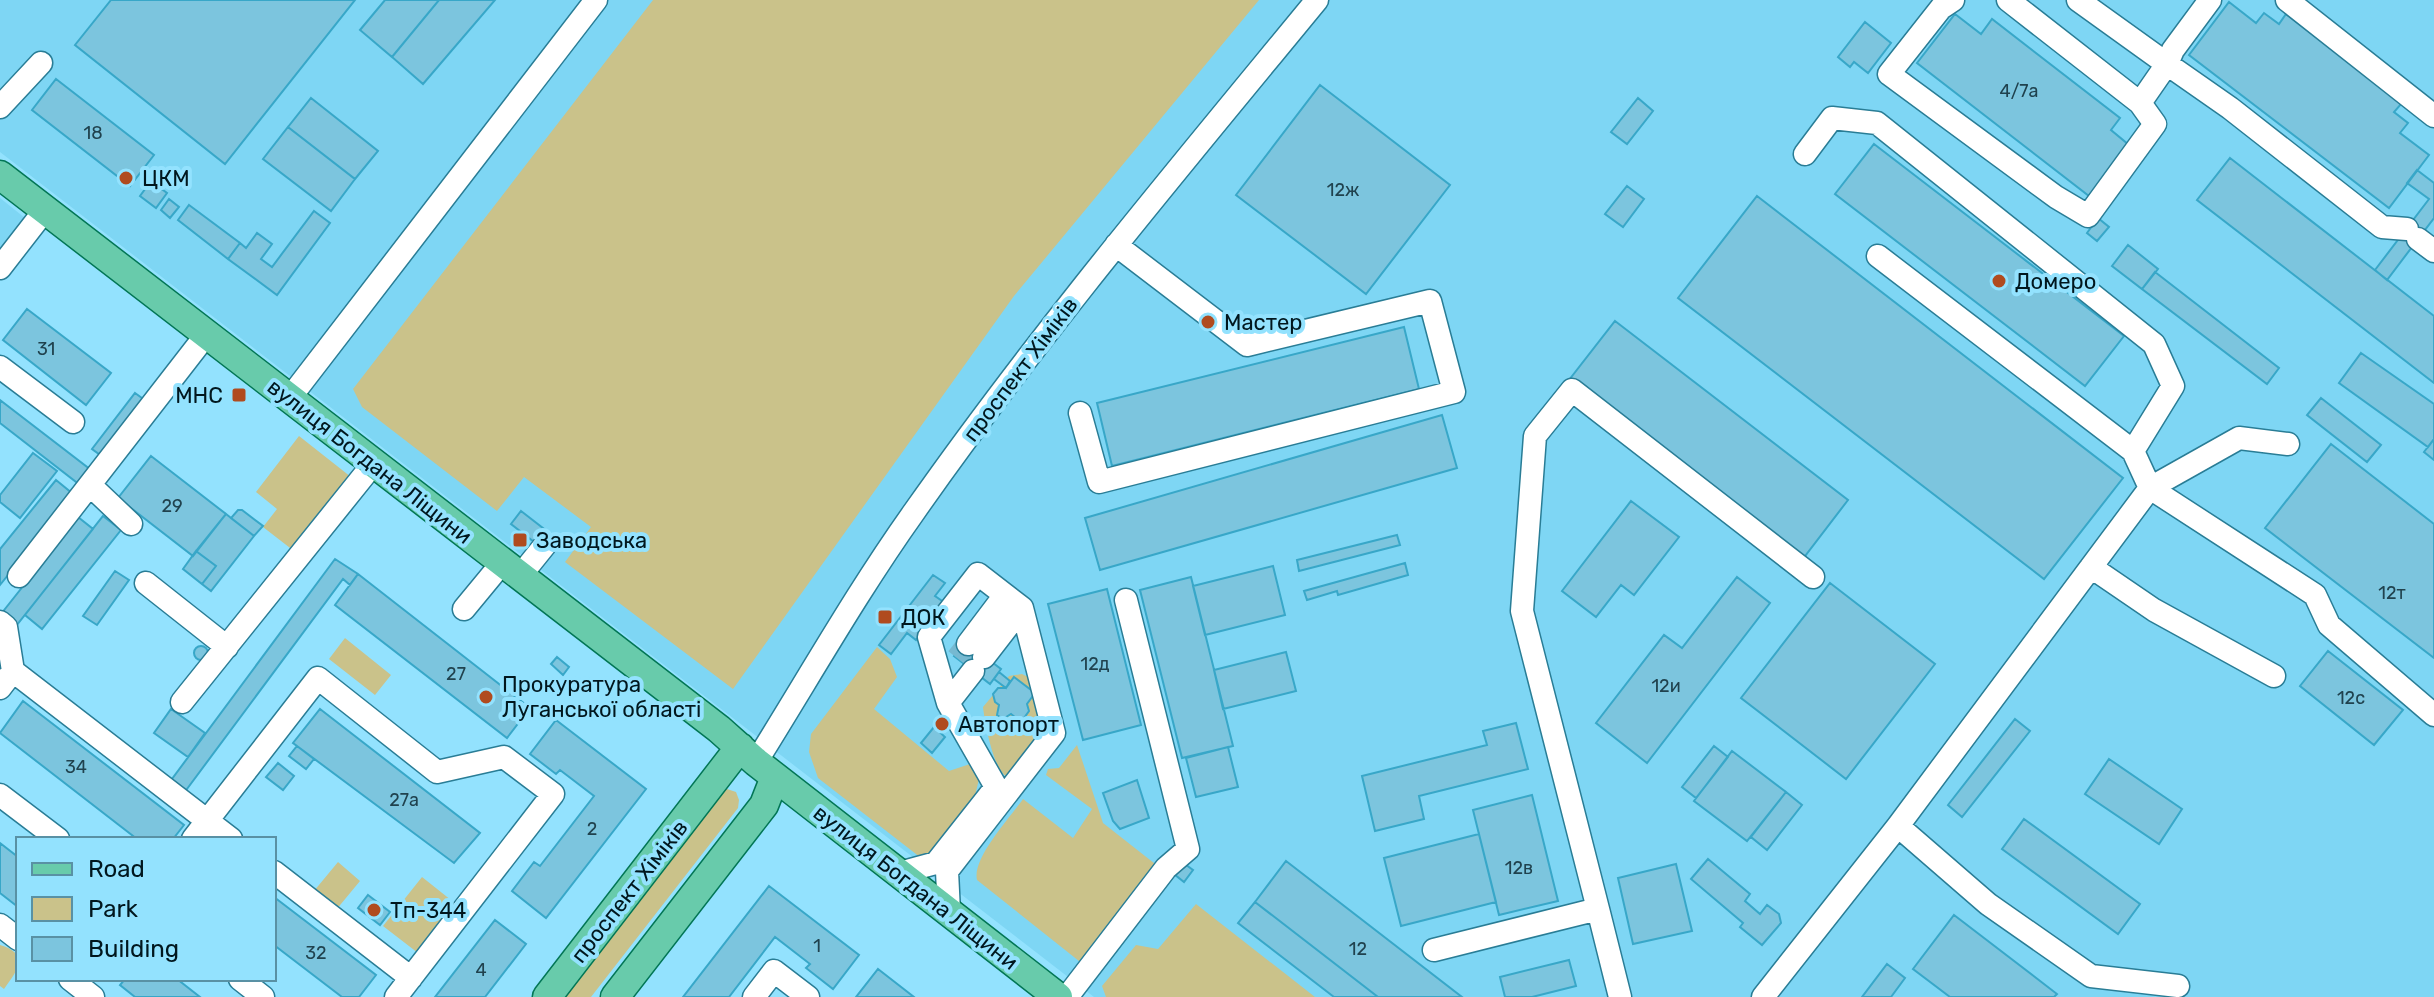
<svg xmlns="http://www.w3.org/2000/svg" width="2434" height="997" font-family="Rubik,sans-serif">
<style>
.built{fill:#7ed6f4}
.green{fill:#cac28a}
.building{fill:#7cc5de;stroke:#38a7c8;stroke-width:2}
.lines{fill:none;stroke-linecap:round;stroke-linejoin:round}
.minor-tunnel{stroke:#76b9d1;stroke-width:22;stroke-dasharray:22 11;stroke-linecap:butt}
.minor-casing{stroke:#297d96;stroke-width:25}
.major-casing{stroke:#027655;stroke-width:31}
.minor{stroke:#fff;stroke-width:22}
.major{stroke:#68cbab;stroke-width:28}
.poi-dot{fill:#b04b1f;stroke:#93e2fe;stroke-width:3}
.labels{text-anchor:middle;stroke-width:8;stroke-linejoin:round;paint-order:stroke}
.number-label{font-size:18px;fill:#20424e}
.poi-label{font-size:22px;fill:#01171e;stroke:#93e2fe;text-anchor:start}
.street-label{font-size:22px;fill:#01171e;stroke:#93e2fe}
</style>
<rect width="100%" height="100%" fill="#93e2fe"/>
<path class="built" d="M0,0H2434V997H1094L0,152Z
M0,198L25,218L0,251Z"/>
<path class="green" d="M653,0H1259L1014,296L733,689L565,562L591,527L524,477L497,511L362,407L353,389Z
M299,436L351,477L294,551L263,527L277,509L256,492Z
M345,638L391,675L375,695L329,659Z
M877,647L890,659L897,677L874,709L949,771L970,764L979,779L973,804L925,861L818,778L809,752L811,734Z
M1022,674L1030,678C1047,736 1045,732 1007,777C993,769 985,723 983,707L1009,676Z
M1077,745L1103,823L1159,867L1084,965L977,880C972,858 1010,818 1023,799L1073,838L1092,809L1046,775L1048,769L1059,768Z
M727,789L736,792L739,800L738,808L591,997H562L720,793Z
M338,862L360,881L336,910L314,891Z
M422,877L456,904L418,953L383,926Z
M1196,904L1315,997H1106L1102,986L1136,945L1158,949Z
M0,945C30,954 18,970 4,989L0,986Z"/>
<path class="building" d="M111,0H355L225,164L75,45Z
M385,0H439L392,57L360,30Z
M439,0H495L423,84L392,57Z
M2229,2L2256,23L2264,13L2279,24L2286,14L2402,103L2394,112L2408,123L2400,133L2429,155L2389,208L2189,55Z
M1955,14L1981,34L1992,19L2120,118L2111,130L2129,145L2089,196L1917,63Z
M1865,22L1891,43L1868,73L1854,62L1850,67L1838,57Z
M56,79L154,155L130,186L32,110Z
M1320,85L1450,185L1366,294L1236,195Z
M311,98L378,151L355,179L288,127Z
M1638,98L1653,111L1627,144L1611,132Z
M288,127L355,179L331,211L263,159Z
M1874,144L2124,336L2085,386L1835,194Z
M2230,158L2434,316V383L2197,200Z
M2417,170L2434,183V218L2387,280L2375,270L2429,199L2407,183Z
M151,181L167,193L156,208L140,196Z
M1627,186L1644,199L1623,227L1605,214Z
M1757,196L2123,478L2044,579L1678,298Z
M169,199L179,207L170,218L161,210Z
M189,205L240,243L228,259L178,220Z
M314,211L330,223L277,295L228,259L240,243L246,248L257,233L272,244L261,259L272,267Z
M2098,218L2109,227L2097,241L2087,233Z
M2128,245L2158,269L2142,289L2112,266Z
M2155,272L2279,368L2267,384L2142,289Z
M27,309L111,373L86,405L3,340Z
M1615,321L1848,500L1802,560L1569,380Z
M1404,327L1419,389L1112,466L1097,403Z
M2361,353L2434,404V439L2428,447L2339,383Z
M135,393L146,401L103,457L92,449Z
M2321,398L2381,445L2367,462L2307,415Z
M0,400L91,470L80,485L0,423Z
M1442,415L1457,468L1100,570L1085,518Z
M2434,439V460L2424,452Z
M2331,444L2434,524V658L2265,528Z
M33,453L57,471L20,518L0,502V495Z
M151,456L226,514L193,556L118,498Z
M56,480L73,494L0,585V549Z
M1631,501L1679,537L1634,595L1621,585L1596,617L1562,591Z
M238,510H242L263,526L254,536L231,518Z
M521,511L548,532L538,545L511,524Z
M226,514L254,536L211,591L202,584L216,566L196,551Z
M103,516L121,530L42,629L25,615Z
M78,517L93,529L16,626L1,614Z
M1397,535L1400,545L1299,571L1297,560Z
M196,551L216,566L202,584L183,569Z
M335,559L358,574L350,585L343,579L184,793L169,783Z
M1405,563L1408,575L1338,595L1337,591L1307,600L1304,591Z
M1273,566L1285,615L1205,635L1193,586Z
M115,571L129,580L97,625L83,616Z
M358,574L530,708L507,738L335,605Z
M933,575L945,583L935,596L945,603L916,640L907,633L891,654L879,645Z
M1191,577L1233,746L1182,758L1140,590Z
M1737,577L1770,603L1647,763L1596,723L1664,635L1682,648Z
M1830,583L1935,664L1846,779L1741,698Z
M1107,589L1141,725L1083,740L1048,604Z
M965,642L1001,669L990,684L954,656Z
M194 653a7 7 0 1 1 14 0a7 7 0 1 1-14 0Z
M2328,651L2403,710L2374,745L2300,686Z
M1286,652L1296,691L1223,709L1214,670Z
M557,657L569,667L563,675L551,664Z
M999,672L1010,681L1006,688L994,679Z
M1014,677L1035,693L1027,704L1029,711L1024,718H1016L1011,714L1003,719L997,715L999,705L995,702L993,694L998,688H1006Z
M23,701L184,825L173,839H137L0,733Z
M171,709L205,733L188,757L154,733Z
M320,709L480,833L454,863L293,743Z
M2015,719L2030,731L1962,817L1948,805Z
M556,720L646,789L546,918L512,891L534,862L540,866L594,796L560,770L556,774L530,754Z
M1516,723L1528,769L1419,796L1424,819L1375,831L1362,776L1487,745L1483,731Z
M934,727L945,737L932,753L921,743Z
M297,746L314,759L306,769L289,756Z
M1714,746L1728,757L1696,798L1682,787Z
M1228,747L1238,787L1196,797L1186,758Z
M1732,751L1786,792L1747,841L1694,801Z
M2109,759L2182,809L2159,844L2085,794Z
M278,763L294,776L283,790L266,777Z
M1137,780L1149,818L1120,829L1113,821L1103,793Z
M1786,792L1802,805L1767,850L1751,837Z
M1532,795L1558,901L1499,915L1473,810Z
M2024,819L2140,904L2118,934L2002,849Z
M1479,834L1496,902L1401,926L1384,858Z
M0,843L18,857V907L0,893Z
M1708,859L1750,894L1745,901L1760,914L1767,905L1779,914L1781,923L1762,945L1740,927L1743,923L1691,879Z
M1286,861L1462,997H1378L1255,902Z
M1182,862L1193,870L1184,882L1174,874Z
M1676,864L1692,931L1633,944L1618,878Z
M769,886L859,955L833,989L806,968L810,964L775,937L729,997H683Z
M368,895L390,912L380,925L358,908Z
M274,897L376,975L359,997H342L274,945Z
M1255,902L1378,997H1334L1238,923Z
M1954,915L2057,994L2054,997H1950L1913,969Z
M495,920L526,944L485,997H435Z
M1569,960L1576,986L1532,997H1505L1500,977Z
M1887,964L1905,978L1891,997H1862Z
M878,969L914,997H856Z
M125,979H177L200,997H135L120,985Z"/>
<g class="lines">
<path class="minor-tunnel" d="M957,658L968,644"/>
<g class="minor-casing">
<path id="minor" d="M1953,0L1941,8L1889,74L2056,197L2088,216L2155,124L2140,103L2008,0
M2078,0L2167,64L2140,103
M2210,0L2173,50L2167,64L2230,108L2382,227L2407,229
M2287,0L2434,116
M0,107L41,63
M1805,154L1832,118L1877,123L2154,344L2173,386L2133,451
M2418,239L2434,251
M1878,256L2133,451L2150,488L2239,438L2288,444
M0,268L45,210
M0,367L73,422
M289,399L596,0
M1080,413L1099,482L1454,392L1430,301L1247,345L1116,245
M90,485L131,524
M2091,567L2154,610L2274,676
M19,576L206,335
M520,576L545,545
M146,583L227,647
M464,609L502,563
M0,622L6,627L13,671L231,839
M968,644L1005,595
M984,657L1022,608
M0,688L13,671
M182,702L374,463
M948,703L973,671
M756,762C808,679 857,592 914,512C1039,334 1179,168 1317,0
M0,795L58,839
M1898,826L1988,904L2091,976L2178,986
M193,839L318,678L437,772L504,757L553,794L396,997
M274,872L411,978
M899,873L936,863L996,787L948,703L929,637L978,574L1022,608L1054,733L947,871L949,912
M1598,909L1522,611L1535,436L1572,390L1813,577
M0,925L18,939
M1434,950L1598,909L1620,997
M70,979L93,997
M240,979L263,997
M754,997L774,971L808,997
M1067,997L1166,868L1188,849L1126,600
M1763,997L1898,826L2150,488L2315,595L2329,625L2434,715"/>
</g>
<g class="major-casing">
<path id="major" d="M0,175L719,729L756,762L1058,997
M547,997L740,747
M615,997L764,805L775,777"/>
</g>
<use href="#minor" class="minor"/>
<use href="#major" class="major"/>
</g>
<g class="poi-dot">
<circle cx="126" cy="178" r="8"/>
<circle cx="1999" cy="281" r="8"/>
<circle cx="1208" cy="322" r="8"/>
<rect x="231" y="387" width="16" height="16" rx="4"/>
<rect x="512" y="532" width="16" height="16" rx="4"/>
<rect x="877" y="609" width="16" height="16" rx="4"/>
<circle cx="486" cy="697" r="8"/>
<circle cx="942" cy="724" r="8"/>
<circle cx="374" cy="910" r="8"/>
</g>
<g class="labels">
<g class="number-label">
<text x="2019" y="97">4/7a</text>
<text x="93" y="139">18</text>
<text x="1343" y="196">12ж</text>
<text x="46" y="355">31</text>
<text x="172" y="512">29</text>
<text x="2392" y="599">12т</text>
<text x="1095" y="670">12д</text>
<text x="456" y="680">27</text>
<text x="1666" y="692">12и</text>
<text x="2351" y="704">12с</text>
<text x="76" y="773">34</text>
<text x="404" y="806">27а</text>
<text x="592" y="835">2</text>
<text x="1519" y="874">12в</text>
<text x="817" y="952">1</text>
<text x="1358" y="955">12</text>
<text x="316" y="959">32</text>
<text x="481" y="976">4</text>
</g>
<g class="poi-label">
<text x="142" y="186">ЦКМ</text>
<text x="2015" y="289">Домеро</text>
<text x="1224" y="330">Мастер</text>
<text x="223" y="403" text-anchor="end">МНС</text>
<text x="536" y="548">Заводська</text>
<text x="901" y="625">ДОК</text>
<text x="502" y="692">Прокуратура<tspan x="502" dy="25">Луганської області</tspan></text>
<text x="958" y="732">Автопорт</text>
<text x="390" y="918">Тп-344</text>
</g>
<g class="street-label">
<text transform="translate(1020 369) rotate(-53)" y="8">проспект Хіміків</text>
<text transform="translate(370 461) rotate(38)" y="8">вулиця Богдана Ліщини</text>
<text transform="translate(916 887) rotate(38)" y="8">вулиця Богдана Ліщини</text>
<text transform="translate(629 891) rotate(-52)" y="8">проспект Хіміків</text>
</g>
</g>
<rect x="16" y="837" width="260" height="144" fill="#93e2fe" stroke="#5991a4" stroke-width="2"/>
<rect x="32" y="863" width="40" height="12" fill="#68cbab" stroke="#5991a4" stroke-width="2"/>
<text x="88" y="877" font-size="24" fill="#01171e">Road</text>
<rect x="32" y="897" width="40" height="24" fill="#cac28a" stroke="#5991a4" stroke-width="2"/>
<text x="88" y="917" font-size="24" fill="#01171e">Park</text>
<rect x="32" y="937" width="40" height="24" fill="#7cc5de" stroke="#5991a4" stroke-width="2"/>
<text x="88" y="957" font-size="24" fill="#01171e">Building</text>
</svg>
